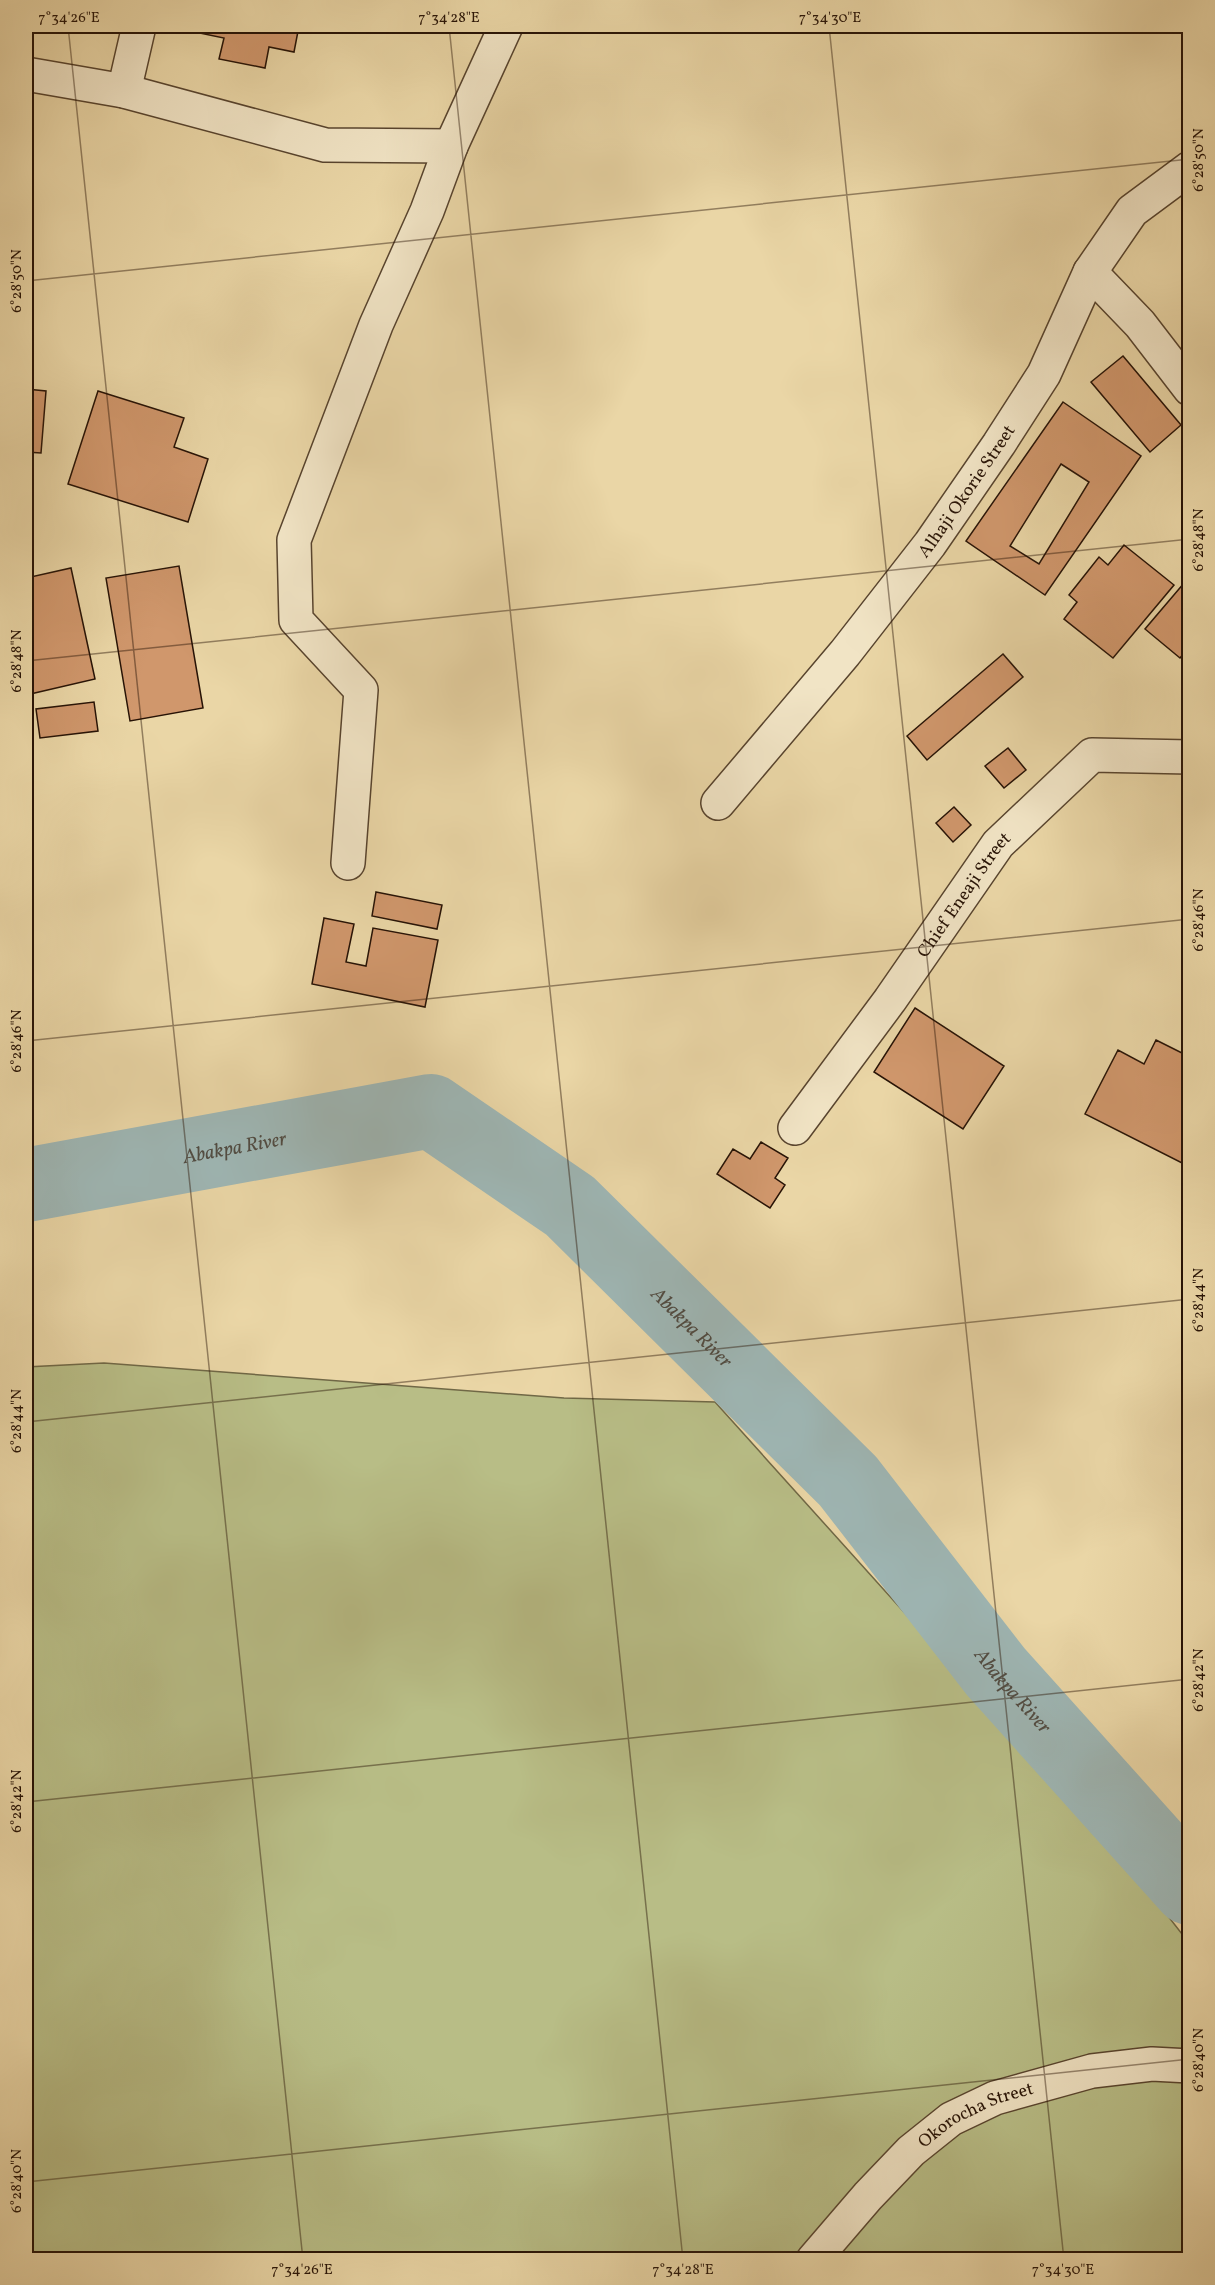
<svg xmlns="http://www.w3.org/2000/svg" width="1215" height="2285" font-family="Vollkorn,serif">
<style>
.green{fill:#b8bd86;stroke:#706846;stroke-width:1.5}
.lines{fill:none;stroke-linecap:round;stroke-linejoin:round}
.river{stroke:#9eb6b4;stroke-width:74}
.building{fill:#d0976c;stroke:#271306;stroke-width:1.5;fill-rule:evenodd}
.street-casing{stroke:#58442e;stroke-width:36}
.street{stroke:#f1e4c5;stroke-width:33}
.ticks{fill:none;stroke:#271306;stroke-width:1.5;stroke-opacity:0.45}
.labels{text-anchor:middle;stroke-width:4.5;stroke-linejoin:round;paint-order:stroke}
.street-label{font-size:18px;fill:#271306;stroke:#f1e4c5}
.water-label{font-size:20px;font-style:italic;fill:#514c43;stroke:#f1e4c5}
.neatline{fill:none;stroke:#271306;stroke-width:2}
.ticks-label{font-size:15px;text-anchor:middle;fill:#271306}
</style>
<rect width="100%" height="100%" fill="#ead6a6"/>
<filter id="stains"><feTurbulence type="fractalNoise" baseFrequency=".00333" numOctaves="4"/><feColorMatrix values="0 0 0 0 .2 0 0 0 0 .09 0 0 0 0 .02 0 0 0 .5 -.17"/></filter>
<radialGradient id="worn" r=".72"><stop offset=".6" stop-color="#630" stop-opacity="0"/><stop offset="1" stop-color="#630" stop-opacity=".3"/></radialGradient>
<path class="green" d="M104,1363L564,1398L715,1402L1108,1839L1189,1943V2259H26V1367Z"/>
<g class="lines">
<path class="river" id="s1" d="M26,1185L431,1111L570,1206L848,1481L996,1672L1190,1888"/>
</g>
<path class="building" d="M166,26H299L294,52L269,47L265,68L219,59L224,38Z
M1123,356L1181,425L1150,452L1091,382Z
M26,389L46,391L41,453L26,452Z
M98,391L184,418L174,447L208,459L188,522L68,484Z
M1063,402L1141,456L1045,595L966,541ZM1061,464L1089,482L1039,564L1010,546Z
M1124,545L1174,585L1113,658L1064,619L1077,602L1069,595L1099,557L1108,565Z
M179,566L203,708L130,721L106,578Z
M71,568L95,679L26,695V578Z
M1190,576V646L1180,658L1145,629Z
M1003,654L1023,677L927,760L907,736Z
M94,702L98,731L40,738L36,709Z
M1008,748L1026,770L1004,788L985,766Z
M954,807L971,825L953,842L936,823Z
M376,892L442,905L437,929L372,916Z
M324,918L354,924L346,962L366,966L373,928L438,940L425,1007L312,984Z
M915,1008L1004,1066L963,1129L874,1072Z
M1156,1040L1190,1057V1167L1085,1114L1118,1050L1144,1064Z
M761,1142L788,1158L775,1178L785,1185L770,1208L717,1174L733,1149L750,1159Z"/>
<g class="lines">
<g class="street-casing">
<g id="street">
<path d="M26,74L124,91L325,145L451,146L506,26"/>
<path d="M124,91L139,26"/>
<path d="M1090,272L1140,324L1190,389"/>
<path id="s2" d="M718,803L845,653L930,544L999,444L1044,374L1090,272L1132,211L1190,168"/>
<path d="M348,863L361,690L296,620L294,540L376,325L427,211L451,146"/>
<path id="s3" d="M795,1128L890,1000L998,844L1092,755L1190,757"/>
<path id="s4" d="M813,2260L868,2196L911,2151L951,2119L995,2098L1092,2071L1152,2064L1190,2066"/>
</g>
</g>
<use href="#street" class="street"/>
</g>
<path class="ticks" d="M68,26L303,2260M449,26L683,2260M829,26L1064,2260M26,281L1190,159M26,661L1190,539M26,1041L1190,919M26,1422L1190,1299M26,1802L1190,1679M26,2182L1190,2059"/>
<g class="labels">
<g class="street-label">
<text dy="6" stroke="none"><textPath href="#s2" startOffset="399">Alhaji Okorie Street</textPath></text>
<text dy="6" stroke="none"><textPath href="#s3" startOffset="288">Chief Eneaji Street</textPath></text>
<text dy="6" stroke="none"><textPath href="#s4" startOffset="222">Okorocha Street</textPath></text>
</g>
<g class="water-label">
<text dy="7" stroke="none"><textPath href="#s1" startOffset="212">Abakpa River</textPath></text>
<text dy="7" stroke="none"><textPath href="#s1" startOffset="752">Abakpa River</textPath></text>
<text dy="7" stroke="none"><textPath href="#s1" startOffset="1238">Abakpa River</textPath></text>
</g>
</g>
<rect width="1215" height="2285" fill="none" stroke="#ead6a6" stroke-width="66"/>
<rect x="33" y="33" width="1149" height="2219" class="neatline"/>
<g class="ticks-label">
<text x="69" y="22">7°34'26"E</text>
<text x="449" y="22">7°34'28"E</text>
<text x="830" y="22">7°34'30"E</text>
<text transform="translate(1198 160) rotate(-90)" y="5">6°28'50"N</text>
<text transform="translate(16 281) rotate(-90)" y="5">6°28'50"N</text>
<text transform="translate(1198 540) rotate(-90)" y="5">6°28'48"N</text>
<text transform="translate(16 661) rotate(-90)" y="5">6°28'48"N</text>
<text transform="translate(1198 920) rotate(-90)" y="5">6°28'46"N</text>
<text transform="translate(16 1041) rotate(-90)" y="5">6°28'46"N</text>
<text transform="translate(1198 1300) rotate(-90)" y="5">6°28'44"N</text>
<text transform="translate(16 1421) rotate(-90)" y="5">6°28'44"N</text>
<text transform="translate(1198 1680) rotate(-90)" y="5">6°28'42"N</text>
<text transform="translate(16 1801) rotate(-90)" y="5">6°28'42"N</text>
<text transform="translate(1198 2060) rotate(-90)" y="5">6°28'40"N</text>
<text transform="translate(16 2181) rotate(-90)" y="5">6°28'40"N</text>
<text x="302" y="2274">7°34'26"E</text>
<text x="683" y="2274">7°34'28"E</text>
<text x="1063" y="2274">7°34'30"E</text>
</g>
<rect width="100%" height="100%" filter="url(#stains)"/>
<rect width="100%" height="100%" fill="url(#worn)"/>
</svg>
